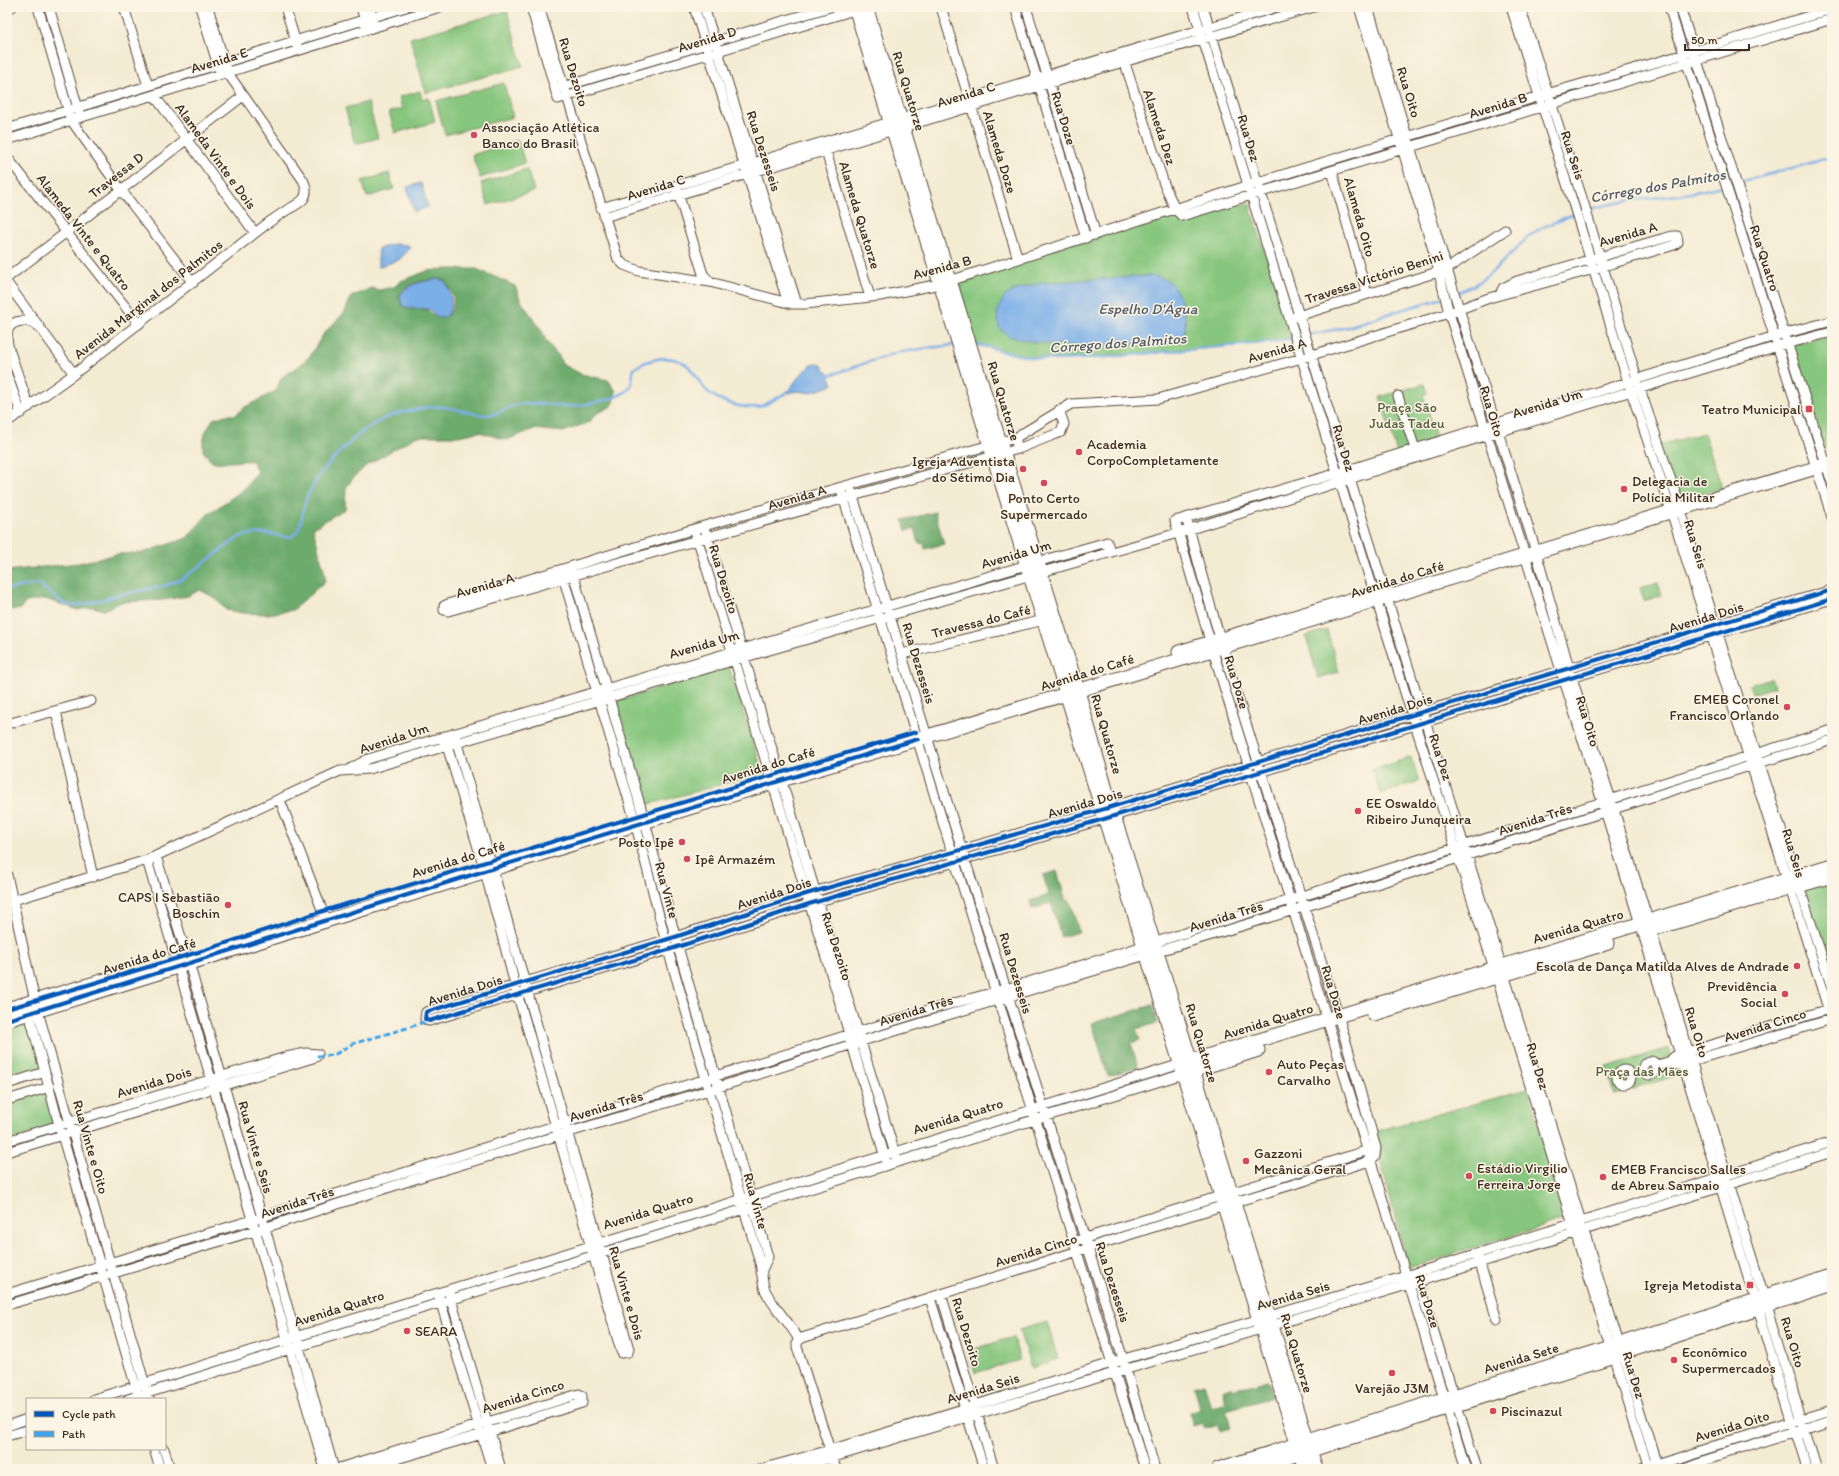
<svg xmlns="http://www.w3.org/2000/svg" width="1839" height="1476" font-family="Itim,sans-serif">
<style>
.green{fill:#87c67e;stroke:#61784e}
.forest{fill:#6dab6d;stroke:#546a46;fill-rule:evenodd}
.water{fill:#7aafe8;stroke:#5a6c83}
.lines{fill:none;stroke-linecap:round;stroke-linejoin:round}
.stream{stroke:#7aafe8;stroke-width:2.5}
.street-casing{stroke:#574739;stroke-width:11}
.secondary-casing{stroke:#574739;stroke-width:15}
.street{stroke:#fff;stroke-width:9}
.secondary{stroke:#fff;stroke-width:13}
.quiet{stroke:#3fa3ea;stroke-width:3;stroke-dasharray:6 3;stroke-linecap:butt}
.cycleway-casing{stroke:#fcf5e5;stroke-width:6}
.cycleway{stroke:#0057b8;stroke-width:4}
.poi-dot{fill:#d1495b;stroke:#fcf5e5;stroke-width:1.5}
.labels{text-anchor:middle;stroke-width:3;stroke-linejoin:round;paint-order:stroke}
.street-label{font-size:14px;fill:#3b2a1e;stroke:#fcf5e5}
.poi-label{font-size:14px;fill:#3b2a1e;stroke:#fcf5e5;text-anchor:start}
.park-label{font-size:14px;fill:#52593b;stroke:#fcf5e5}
.water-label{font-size:15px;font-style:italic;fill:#515965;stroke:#fcf5e5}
</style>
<rect width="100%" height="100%" fill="#fcf5e5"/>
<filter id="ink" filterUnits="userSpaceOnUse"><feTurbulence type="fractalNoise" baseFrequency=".025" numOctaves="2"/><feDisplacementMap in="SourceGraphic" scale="8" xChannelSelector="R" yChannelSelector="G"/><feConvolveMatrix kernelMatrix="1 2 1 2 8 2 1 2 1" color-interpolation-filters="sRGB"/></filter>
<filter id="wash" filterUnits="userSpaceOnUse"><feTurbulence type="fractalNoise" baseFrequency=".012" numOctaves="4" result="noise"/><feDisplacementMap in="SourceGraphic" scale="16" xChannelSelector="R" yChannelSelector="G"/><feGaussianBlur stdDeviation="0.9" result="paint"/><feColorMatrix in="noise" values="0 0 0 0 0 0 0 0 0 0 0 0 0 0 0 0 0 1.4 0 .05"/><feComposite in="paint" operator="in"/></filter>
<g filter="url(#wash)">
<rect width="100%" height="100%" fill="#f4ebd3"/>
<path class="green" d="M507,11L523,66L426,93L410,38Z
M504,83L513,117L445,135L436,101Z
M420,91L422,99L429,98L435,122L395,133L389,112L402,109L399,97Z
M368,102L378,138L355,144L345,108Z
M518,140L525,163L480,178L472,155Z
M527,169L534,191L488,205L481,183Z
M389,173L394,189L367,197L362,181Z
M1249,203L1293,337L1273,342L1168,352L1096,358L1057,360L1034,358L971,344L952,282L1175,210L1186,216Z
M1832,335V448L1825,450L1792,345Z
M1424,384L1427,393L1423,394L1437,440L1397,453L1380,397Z
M1704,433L1722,488L1678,501L1659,445Z
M1658,583L1662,595L1644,601L1640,588Z
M1327,630L1339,672L1318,678L1306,636Z
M729,667L763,773L646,805L617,701Z
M1771,678L1774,687L1752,694L1749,685Z
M1411,757L1419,781L1381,794L1372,770Z
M1832,876V988L1800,886Z
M29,1013L45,1072L7,1084V1020Z
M1668,1048L1677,1075L1615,1095L1607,1067Z
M50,1087L59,1125L7,1141V1100Z
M1528,1089L1565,1220L1408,1268L1373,1132Z
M1047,1322L1058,1359L1031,1368L1019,1330Z
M1013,1337L1020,1360L975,1373L968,1351Z"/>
<path class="forest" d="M445,269H477L515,286L521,301L542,331L546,341L559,356L562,364L581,374L608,380L616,391L612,406L596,414L589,422L563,432L534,429L507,440L479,432L458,436H417L367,465L352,479L346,488L345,509L313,528L325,574V581L293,610L268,614L242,613L226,610L215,598L200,590L188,596L163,600L121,602L104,610L93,607L78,610L45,599L26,602L20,609L7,610V571L79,563L118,554L142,553L187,538L207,515L243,490L257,473L253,461C239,460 226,464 212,462L203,451V442L206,431L213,419L225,415H236L245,407L276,391L281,378L299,366L310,356L324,333L345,312L351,297L371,288L379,290L394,287L401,281L427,271ZM437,279L445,281C447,285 451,290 453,295C457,313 442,327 428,310L407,309L402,305L399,296C406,282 422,281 437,279Z
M935,512L944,544L925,549L924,543L919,544L915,528L906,531L903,520Z
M1057,871L1066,901H1070L1079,932L1061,937L1051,903L1032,909L1030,901L1049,895L1043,875Z
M1153,1005L1158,1023L1136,1029L1140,1040L1131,1043L1138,1067L1108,1076L1092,1023Z
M1268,1380L1273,1397L1226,1410L1231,1428L1220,1431L1218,1425L1205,1429L1203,1423L1193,1426L1189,1412L1200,1408L1194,1386L1204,1383L1211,1408L1226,1403L1222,1390L1232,1387L1233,1390Z"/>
<path class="water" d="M421,183L428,207L414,212L407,187Z
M393,244L408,245L410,249L399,260L378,267V249Z
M1144,276C1153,276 1161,276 1168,281C1181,290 1192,326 1181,338C1170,343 1154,342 1142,343C1096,346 1052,349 1008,336L999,327L997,313L1004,297L1013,291L1039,283Z
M437,279L445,281C451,294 456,304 446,317L438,318L429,309L407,308L402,305L400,296C407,283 423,282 437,279Z
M817,363L821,364L829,374L833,384L831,386L809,393L798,391L784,394C797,383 799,370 817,363Z"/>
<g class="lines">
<path class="stream" d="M1588,210C1621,199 1656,199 1690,193C1738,184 1785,170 1832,157
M1457,293L1476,284L1489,275L1527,238L1541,228L1574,214
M974,345L987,346L1001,351L1034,358L1056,360L1096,358L1273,342L1348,327L1387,314L1443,298
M827,376L896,353L927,348L955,345
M7,589L39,584L64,604L71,606L85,604L123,594L164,586L182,579L239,537C248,534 261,533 271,534C279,535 285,539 293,536C303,528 302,509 307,497C321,466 361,426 393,415C404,411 417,410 429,407C446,404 468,414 486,415C501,416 507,405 522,404C537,402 550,406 565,406C579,407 623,399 630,387C633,382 632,374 634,369C648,358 673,353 688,366C696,374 700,385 708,392C720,402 742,409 757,407C767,406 778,396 787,393"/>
</g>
</g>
<g filter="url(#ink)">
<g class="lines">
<g class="street-casing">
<path id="street" d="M38,7L71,120L121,190L193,283
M49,7L79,112
M124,7L148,86
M200,7L219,69
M285,7L297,46
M361,7L366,25
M369,7L374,23
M531,7L558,99L861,8
M539,7L618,259L624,265L639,271L710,282L792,304H805L880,296L940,284L1259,182L1540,96L1685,54L1832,9
M694,7L788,303
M704,7L797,304
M941,7L1018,259
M1015,7L1086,238
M1026,7L1096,235
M1193,7L1412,715L1488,949L1648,1469
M1203,7L1658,1469
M1359,7L1434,253L1449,313L1622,865L1807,1469
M1368,7L1456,299L1534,545L1572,678L1611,800L1817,1469
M1511,7L1573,203L1628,382L1671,511L1832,1021
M1520,7L1583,201L1640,389L1678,501L1718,634L1832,988
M1669,7L1832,517
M1680,7L1832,483
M7,8L12,7
M1122,54L1164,184L1175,209L1182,216L1832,19
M559,88L830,7
M154,95L255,233
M7,129L406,7
M7,140L440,7
M824,145L870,297
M7,157L139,324
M1332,171L1367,294
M677,190L703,274L710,282
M601,208L1277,7
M604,217L1040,86L1314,7
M7,278L243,96
M7,283L74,374
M1295,317L1447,269L1505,230
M10,352L29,407
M12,358C9,351 7,343 7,335C8,319 27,318 37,326
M7,375L21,413
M1398,396L1415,449
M7,422L74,374L268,223C275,218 281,214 287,210C300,203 312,198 303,180L227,72L208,7
M1015,438L1018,449L448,611L444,610V606L448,604L704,526L1015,438L1071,404L1158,399L1302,358L1449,313L1489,298L1594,269L1674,245L1678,242L1677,236H1672L1654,241L1517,281L1503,288L1500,295
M1018,449L1061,432L1064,424L1059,410
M851,490L962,850L1123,1359L1155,1469
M842,493L955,862L1145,1469
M706,532L896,1157
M696,534L840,1003L886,1161
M572,570L645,822L678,947L768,1257L761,1272
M562,573L634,818L668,950L760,1263C762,1272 762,1282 765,1290C774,1309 790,1322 799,1340
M1832,590L1412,715L1111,807L806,894L675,937L426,1012L425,1019L429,1021L668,950L809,904L1104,819L1832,599
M902,654L1044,620
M56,711L93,877
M7,724L91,701
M444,736L483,864L518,996L621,1351L622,1353L628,1352L629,1349L454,733
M350,769L368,759L1037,562L1107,542L1110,551
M280,800L326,920
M156,856L189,963L334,1469
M147,860L325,1469
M7,875L35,1001L149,1399
M7,902L147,860L340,771L369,769L759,653L1178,533L1488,435L1778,346L1832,332
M28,1009L59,1125L137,1391
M1643 1068a7 7 0 1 1 14 0a7 7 0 1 1-14 0Z
M1667,1063L1678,1065L1832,1019
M1657,1066L1668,1063L1675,1056L1832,1008
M1617 1077a7 7 0 1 1 14 0a7 7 0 1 1-14 0Z
M7,1084L45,1072
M7,1100L50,1087
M7,1141L286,1057L306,1053L318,1054
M7,1152L316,1057L318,1054
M1079,1240L1372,1149
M1478,1257L1497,1320
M1417,1278L1477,1469
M7,1294L252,1220L925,1011L1006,989L1832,730
M941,1294L994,1469
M450,1296L501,1469
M439,1297L492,1469
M930,1298L984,1469
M7,1305L264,1228L427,1175L719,1087L862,1041L1294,910L1832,740
M94,1399L1181,1064
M128,1399L1183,1074
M7,1426L27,1419
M7,1436L27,1430
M154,1449L160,1469
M164,1449L170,1469
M336,1469L579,1394L582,1396V1403L489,1432L362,1469
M761,1469L830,1450L1131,1357L1406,1276L1832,1142
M794,1469L1447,1273L1832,1152
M836,1469L797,1347V1342L802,1338L1189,1216L1370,1161L1375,1156L1376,1148C1320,938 1243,734 1188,524
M1466,1469L1213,651L1175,521L1348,470L1775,336L1832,321
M1639,1469L1832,1410
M1675,1469L1832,1420"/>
</g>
<g class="secondary-casing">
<path id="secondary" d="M855,7L1305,1469
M866,7L986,398L1076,684L1111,807L1165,978L1316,1469
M1179,652L1386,589
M1650,930L1832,876
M7,1009L105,980
M1374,1014L1608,943
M7,1020L689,808L1832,463
M1184,1063L1832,865
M1185,1073L1258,1050
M1218,1469L1595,1352L1832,1275
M1250,1469L1598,1361L1832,1285"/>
</g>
<use href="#street" class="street"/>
<use href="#secondary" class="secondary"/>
<path class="quiet" d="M317,1056L334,1055L352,1044L407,1028L427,1021"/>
<g class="cycleway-casing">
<path id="cycleway" d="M1832,590L1412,715L1111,807L806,894L675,937L426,1012L425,1019L429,1021L668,950L809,904L1104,819L1832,599
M7,1009L205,950L323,911L916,732
M7,1020L494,868L918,739"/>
</g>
<use href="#cycleway" class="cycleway"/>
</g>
</g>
<g class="poi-dot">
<circle cx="474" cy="135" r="4"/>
<rect x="1805" y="405" width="8" height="8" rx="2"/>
<circle cx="1079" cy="452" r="4"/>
<circle cx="1023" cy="469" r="4"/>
<circle cx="1044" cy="483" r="4"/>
<circle cx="1624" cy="489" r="4"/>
<circle cx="1787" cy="707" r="4"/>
<circle cx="1358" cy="811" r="4"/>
<circle cx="682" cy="842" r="4"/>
<circle cx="687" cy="859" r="4"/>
<circle cx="228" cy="905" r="4"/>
<circle cx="1797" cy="966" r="4"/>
<circle cx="1785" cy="994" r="4"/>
<circle cx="1269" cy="1072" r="4"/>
<circle cx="1246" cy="1161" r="4"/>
<circle cx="1469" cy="1176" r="4"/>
<circle cx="1603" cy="1177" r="4"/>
<rect x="1746" y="1281" width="8" height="8" rx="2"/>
<circle cx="407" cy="1331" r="4"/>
<circle cx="1674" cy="1360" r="4"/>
<circle cx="1392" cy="1373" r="4"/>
<circle cx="1493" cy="1411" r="4"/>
</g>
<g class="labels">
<g class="street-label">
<text transform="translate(707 39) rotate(-17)" y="5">Avenida D</text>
<text transform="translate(219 60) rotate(-17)" y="5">Avenida E</text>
<text transform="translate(574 72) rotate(73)" y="5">Rua Dezoito</text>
<text transform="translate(909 91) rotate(73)" y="5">Rua Quatorze</text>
<text transform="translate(1409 92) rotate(73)" y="5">Rua Oito</text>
<text transform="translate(966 94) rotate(-17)" y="5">Avenida C</text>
<text transform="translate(1498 105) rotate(-17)" y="5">Avenida B</text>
<text transform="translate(1064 118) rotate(73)" y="5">Rua Doze</text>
<text transform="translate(1160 127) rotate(72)" y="5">Alameda Dez</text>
<text transform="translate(1249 138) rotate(73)" y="5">Rua Dez</text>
<text transform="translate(764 151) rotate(72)" y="5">Rua Dezesseis</text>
<text transform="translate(1000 152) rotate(73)" y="5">Alameda Doze</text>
<text transform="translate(1573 155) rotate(72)" y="5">Rua Seis</text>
<text transform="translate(216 156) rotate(54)" y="5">Alameda Vinte e Dois</text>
<text transform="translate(116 175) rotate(-38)" y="5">Travessa D</text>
<text transform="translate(656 187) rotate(-17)" y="5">Avenida C</text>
<text transform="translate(860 215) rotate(73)" y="5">Alameda Quatorze</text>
<text transform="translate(1360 217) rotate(74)" y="5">Alameda Oito</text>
<text transform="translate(84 232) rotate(52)" y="5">Alameda Vinte e Quatro</text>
<text transform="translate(1628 234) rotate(-16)" y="5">Avenida A</text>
<text transform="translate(1765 258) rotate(72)" y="5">Rua Quatro</text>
<text transform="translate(942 267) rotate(-15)" y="5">Avenida B</text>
<text transform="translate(1374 277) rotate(-18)" y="5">Travessa Victório Benini</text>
<text transform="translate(148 299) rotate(-38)" y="5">Avenida Marginal dos Palmitos</text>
<text transform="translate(1277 350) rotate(-16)" y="5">Avenida A</text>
<text transform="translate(1004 401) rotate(73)" y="5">Rua Quatorze</text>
<text transform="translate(1547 403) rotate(-17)" y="5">Avenida Um</text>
<text transform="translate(1492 411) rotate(73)" y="5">Rua Oito</text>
<text transform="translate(1344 448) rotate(73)" y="5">Rua Dez</text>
<text transform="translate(797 497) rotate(-16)" y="5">Avenida A</text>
<text transform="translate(1696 544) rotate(73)" y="5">Rua Seis</text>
<text transform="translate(1016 554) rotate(-16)" y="5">Avenida Um</text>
<text transform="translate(724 579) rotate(73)" y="5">Rua Dezoito</text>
<text transform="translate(1397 579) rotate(-17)" y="5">Avenida do Café</text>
<text transform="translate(485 585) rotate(-16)" y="5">Avenida A</text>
<text transform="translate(1706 617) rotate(-17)" y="5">Avenida Dois</text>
<text transform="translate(981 621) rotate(-14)" y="5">Travessa do Café</text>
<text transform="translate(704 644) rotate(-16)" y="5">Avenida Um</text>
<text transform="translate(919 663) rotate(73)" y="5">Rua Dezesseis</text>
<text transform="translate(1087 672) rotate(-17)" y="5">Avenida do Café</text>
<text transform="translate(1237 682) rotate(73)" y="5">Rua Doze</text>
<text transform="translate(1395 709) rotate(-17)" y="5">Avenida Dois</text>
<text transform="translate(1588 721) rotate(73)" y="5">Rua Oito</text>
<text transform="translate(1107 734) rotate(74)" y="5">Rua Quatorze</text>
<text transform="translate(394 738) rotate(-18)" y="5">Avenida Um</text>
<text transform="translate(1441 757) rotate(72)" y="5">Rua Dez</text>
<text transform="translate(768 765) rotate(-17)" y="5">Avenida do Café</text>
<text transform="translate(1085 803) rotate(-16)" y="5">Avenida Dois</text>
<text transform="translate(1535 819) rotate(-18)" y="5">Avenida Três</text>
<text transform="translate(1794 853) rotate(73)" y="5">Rua Seis</text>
<text transform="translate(458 859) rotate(-17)" y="5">Avenida do Café</text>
<text transform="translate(667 890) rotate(75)" y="5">Rua Vinte</text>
<text transform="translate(774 893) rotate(-18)" y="5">Avenida Dois</text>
<text transform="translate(1226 916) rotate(-17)" y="5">Avenida Três</text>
<text transform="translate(1578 926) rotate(-16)" y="5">Avenida Quatro</text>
<text transform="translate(837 946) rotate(72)" y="5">Rua Dezoito</text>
<text transform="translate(149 956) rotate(-17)" y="5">Avenida do Café</text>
<text transform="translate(1016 973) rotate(73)" y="5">Rua Dezesseis</text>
<text transform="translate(465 990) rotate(-17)" y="5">Avenida Dois</text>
<text transform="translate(1334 992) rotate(73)" y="5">Rua Doze</text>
<text transform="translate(916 1010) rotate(-17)" y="5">Avenida Três</text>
<text transform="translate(1268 1021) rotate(-17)" y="5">Avenida Quatro</text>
<text transform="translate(1765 1025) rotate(-17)" y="5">Avenida Cinco</text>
<text transform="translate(1697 1032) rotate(73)" y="5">Rua Oito</text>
<text transform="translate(1202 1043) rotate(73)" y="5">Rua Quatorze</text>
<text transform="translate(1538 1066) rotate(73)" y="5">Rua Dez</text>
<text transform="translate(154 1082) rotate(-17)" y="5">Avenida Dois</text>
<text transform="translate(606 1106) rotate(-17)" y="5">Avenida Três</text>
<text transform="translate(958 1116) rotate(-17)" y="5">Avenida Quatro</text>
<text transform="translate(91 1147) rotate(74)" y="5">Rua Vinte e Oito</text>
<text transform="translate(256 1147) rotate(74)" y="5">Rua Vinte e Seis</text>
<text transform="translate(756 1201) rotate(74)" y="5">Rua Vinte</text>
<text transform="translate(297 1202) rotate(-18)" y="5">Avenida Três</text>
<text transform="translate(648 1211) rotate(-17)" y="5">Avenida Quatro</text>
<text transform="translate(1036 1250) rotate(-17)" y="5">Avenida Cinco</text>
<text transform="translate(1113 1282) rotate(72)" y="5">Rua Dezesseis</text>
<text transform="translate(627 1293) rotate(74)" y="5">Rua Vinte e Dois</text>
<text transform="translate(1293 1295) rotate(-16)" y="5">Avenida Seis</text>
<text transform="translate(1428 1301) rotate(73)" y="5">Rua Doze</text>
<text transform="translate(339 1308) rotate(-17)" y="5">Avenida Quatro</text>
<text transform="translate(967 1332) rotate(73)" y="5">Rua Dezoito</text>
<text transform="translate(1793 1342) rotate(73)" y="5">Rua Oito</text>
<text transform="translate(1297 1353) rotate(73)" y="5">Rua Quatorze</text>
<text transform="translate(1521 1358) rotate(-17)" y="5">Avenida Sete</text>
<text transform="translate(1634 1375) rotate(73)" y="5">Rua Dez</text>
<text transform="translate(983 1388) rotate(-17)" y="5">Avenida Seis</text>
<text transform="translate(523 1396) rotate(-17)" y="5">Avenida Cinco</text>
<text transform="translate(1732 1426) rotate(-17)" y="5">Avenida Oito</text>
</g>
<g class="poi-label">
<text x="482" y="132">Associação Atlética<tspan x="482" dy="16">Banco do Brasil</tspan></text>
<text x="1801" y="414" text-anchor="end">Teatro Municipal</text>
<text x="1087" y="449">Academia<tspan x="1087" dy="16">CorpoCompletamente</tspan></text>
<text x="1015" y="466" text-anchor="end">Igreja Adventista<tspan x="1015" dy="16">do Sétimo Dia</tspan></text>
<text x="1632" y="486">Delegacia de<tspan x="1632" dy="16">Polícia Militar</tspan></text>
<text x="1044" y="503" text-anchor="middle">Ponto Certo<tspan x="1044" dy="16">Supermercado</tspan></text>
<text x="1779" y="704" text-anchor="end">EMEB Coronel<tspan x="1779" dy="16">Francisco Orlando</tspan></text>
<text x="1366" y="808">EE Oswaldo<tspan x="1366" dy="16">Ribeiro Junqueira</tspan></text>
<text x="674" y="847" text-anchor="end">Posto Ipê</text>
<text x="695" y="864">Ipê Armazém</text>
<text x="220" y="902" text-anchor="end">CAPS I Sebastião<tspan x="220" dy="16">Boschin</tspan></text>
<text x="1789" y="971" text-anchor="end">Escola de Dança Matilda Alves de Andrade</text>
<text x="1777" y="991" text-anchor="end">Previdência<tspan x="1777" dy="16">Social</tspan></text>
<text x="1277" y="1069">Auto Peças<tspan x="1277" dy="16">Carvalho</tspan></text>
<text x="1254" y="1158">Gazzoni<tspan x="1254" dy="16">Mecânica Geral</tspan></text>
<text x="1477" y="1173">Estádio Virgilio<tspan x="1477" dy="16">Ferreira Jorge</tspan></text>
<text x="1611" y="1174">EMEB Francisco Salles<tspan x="1611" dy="16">de Abreu Sampaio</tspan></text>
<text x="1742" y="1290" text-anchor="end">Igreja Metodista</text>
<text x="415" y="1336">SEARA</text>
<text x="1682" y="1357">Econômico<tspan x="1682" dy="16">Supermercados</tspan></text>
<text x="1392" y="1393" text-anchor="middle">Varejão J3M</text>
<text x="1501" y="1416">Piscinazul</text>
</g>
<g class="park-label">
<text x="1407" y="412">Praça São<tspan x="1407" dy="16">Judas Tadeu</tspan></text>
<text x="1642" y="1076">Praça das Mães</text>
</g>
<g class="water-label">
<text transform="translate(1658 186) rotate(-10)" y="5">Córrego dos Palmitos</text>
<text x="1148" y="314">Espelho D'Água</text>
<text transform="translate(1118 343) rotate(-4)" y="5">Córrego dos Palmitos</text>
</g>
</g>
<rect width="1839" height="1476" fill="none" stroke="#fcf5e5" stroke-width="24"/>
<rect x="26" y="1398" width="140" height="52" fill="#fcf5e5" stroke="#afa495"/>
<rect x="34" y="1411" width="20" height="6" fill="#0057b8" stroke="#afa495"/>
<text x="62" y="1418" font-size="12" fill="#3b2a1e">Cycle path</text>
<rect x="34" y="1431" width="20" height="6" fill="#3fa3ea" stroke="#afa495"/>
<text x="62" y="1438" font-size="12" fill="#3b2a1e">Path</text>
<path d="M1685 44v6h64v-6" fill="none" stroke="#3b2a1e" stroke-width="2"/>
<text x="1691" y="44" font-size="12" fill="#3b2a1e" stroke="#fcf5e5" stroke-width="3" paint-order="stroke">50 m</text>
</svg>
